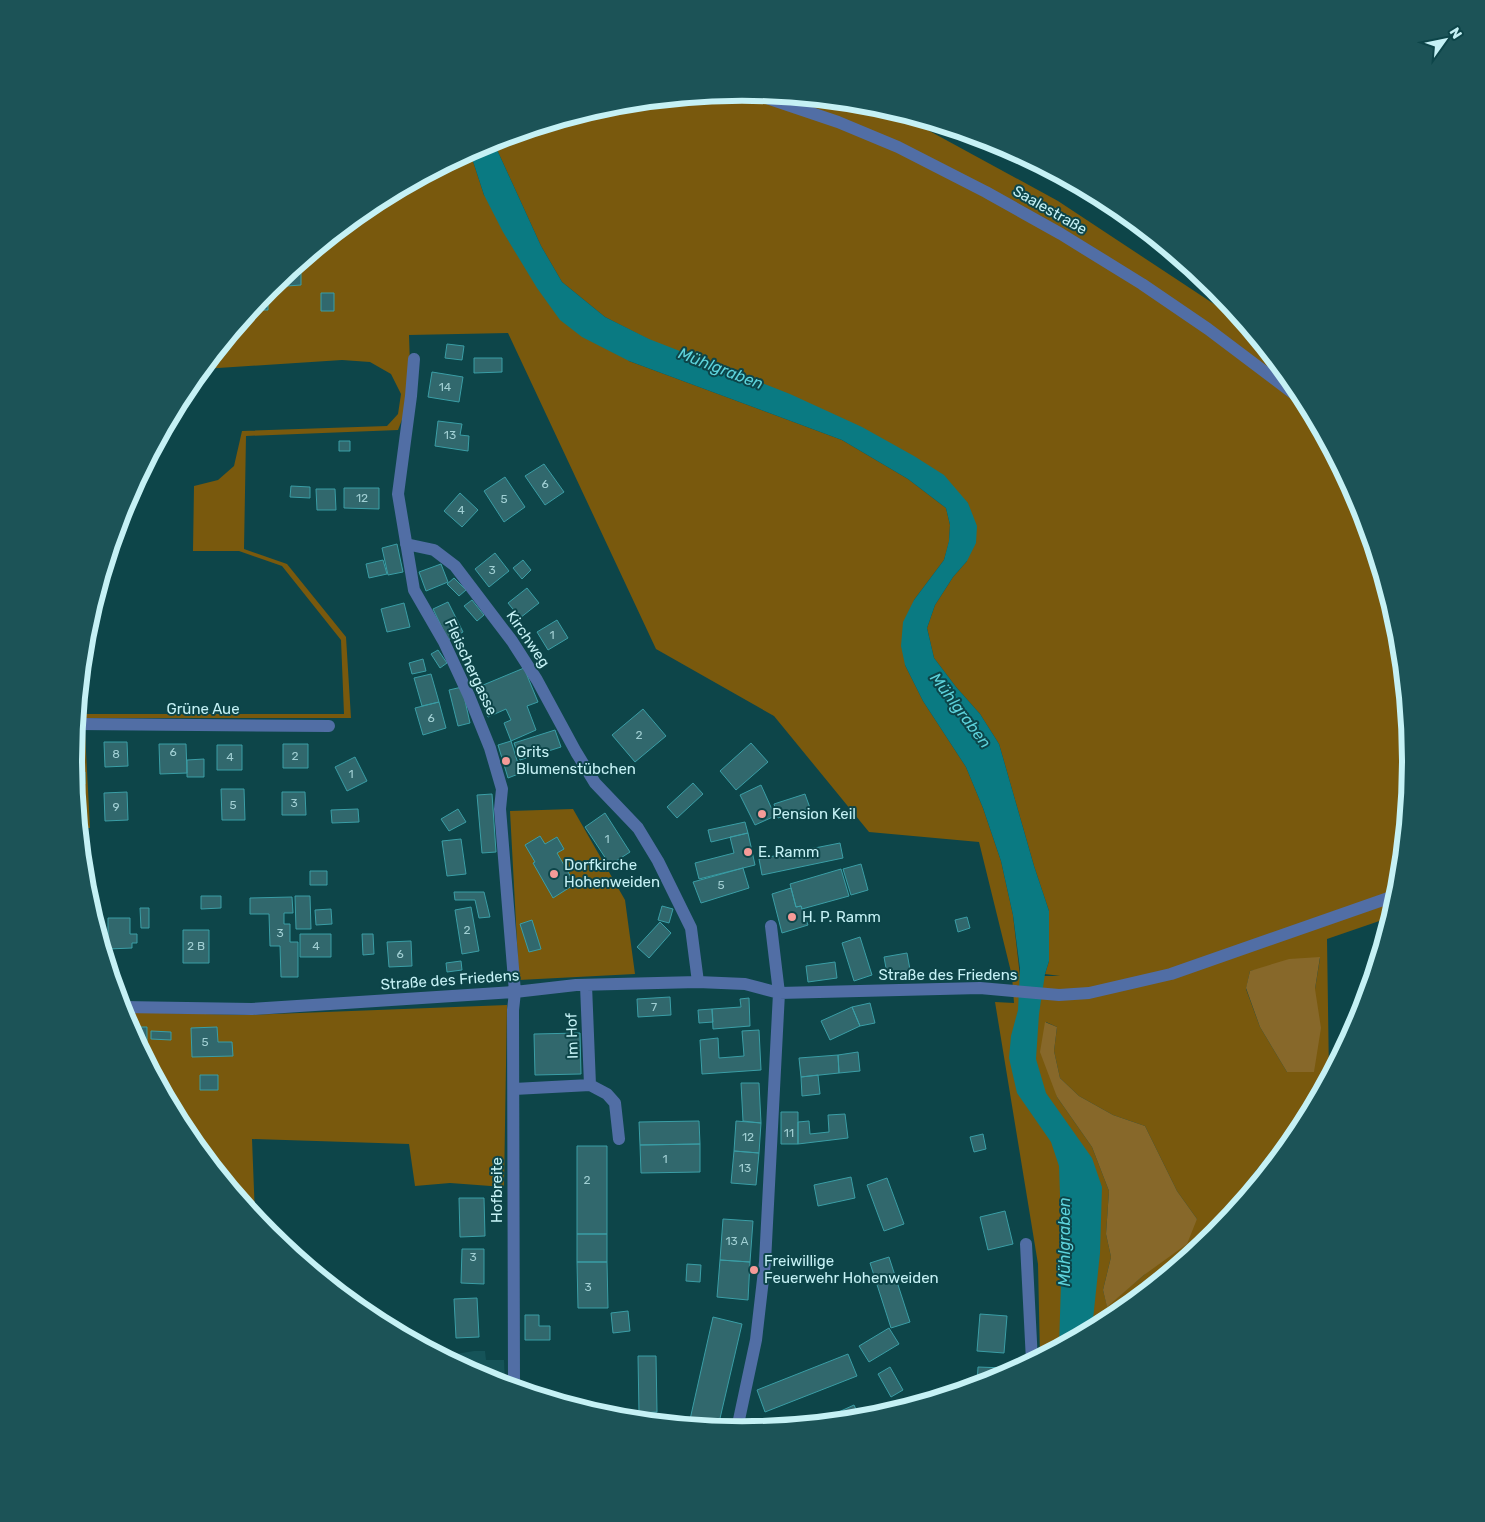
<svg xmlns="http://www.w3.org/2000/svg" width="1485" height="1522" font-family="Rubik,sans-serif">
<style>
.built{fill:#155358}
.green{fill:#79590d;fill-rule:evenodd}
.forest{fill:#87682a}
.water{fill:#0a7a82}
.building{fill:#31686d;stroke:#3a9ea6}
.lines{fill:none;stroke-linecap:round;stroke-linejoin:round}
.minor{stroke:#516ea5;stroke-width:12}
.poi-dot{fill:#f59b98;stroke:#0d4549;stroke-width:2}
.labels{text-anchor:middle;stroke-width:4;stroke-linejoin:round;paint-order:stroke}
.number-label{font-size:12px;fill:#a0cfd3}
.street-label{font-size:15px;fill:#c5f1f5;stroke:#0d4549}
.poi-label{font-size:15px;fill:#c5f1f5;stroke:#0d4549;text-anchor:start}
.water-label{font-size:16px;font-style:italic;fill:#5dd3dc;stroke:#0d4549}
.rim{fill:none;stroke:#c5f1f5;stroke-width:6}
</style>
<rect width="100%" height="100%" fill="#0d4549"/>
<path class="built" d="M474,1351H485L486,1360H504L505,1384L486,1379L444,1356Z"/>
<path class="green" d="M743,92L873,105L924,128L1058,201L1214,304L1253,334L1299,390L1360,505L1398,631L1411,761L1398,892L1391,917L1327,939L1329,1075L1325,1083L1194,1249L1115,1311L1114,1317L1040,1357L1038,1264L995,1002L1014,1003L1012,976L979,842L869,832L774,716L656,649L508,333L409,335L411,396L398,430L246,436L244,549L287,564L346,637L351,718H78V714H344L341,640L282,566L239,551H193L194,486L218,480L234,466L242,431L387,426L398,414L401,394L391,374L370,362L342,360L203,369L270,288L371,205L470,152L484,195L629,361L842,440L908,479L946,508L950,525L949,542L944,560L914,600L905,665L923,701L966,767L983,808L1001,861L1013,915L1020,976H1060L1045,974L1049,961V911L1034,866L999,744L980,714L956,687L934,658L927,628L935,605L953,577L967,561L968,503L605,317L562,282L541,246L493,141L612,105ZM1320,958L1315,989L1314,1072H1287L1260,1027L1246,989L1250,971ZM1046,1022L1057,1027L1054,1051L1060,1078L1079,1096L1113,1115L1145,1126L1177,1191L1197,1219L1144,1275L1107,1306L1103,1290L1111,1257L1106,1234L1109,1191L1092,1147L1057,1097Z
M77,732H85L90,828H80L74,761Z
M573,809L625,900L635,974L519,980L510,811Z
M507,1005L504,1187L450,1183L415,1186L409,1144L252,1139L255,1216L186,1132L123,1012L246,1015Z"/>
<path class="forest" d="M1320,957L1315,989L1321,1028L1314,1072H1287L1260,1027L1246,988L1250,971L1289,959Z
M1045,1022L1057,1027L1054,1051L1060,1078L1079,1096L1113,1115L1145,1126L1177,1191L1197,1219L1187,1244L1144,1275L1107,1307L1103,1290L1111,1257L1106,1234L1109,1191L1092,1147L1057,1097L1040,1052Z"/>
<path class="water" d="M493,141L541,246L562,282L605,317L649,339L790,394L862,427L914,456L944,475L968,503L977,526L976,543L967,561L953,577L935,605L927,628L934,658L956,687L980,714L999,744L1034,866L1049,911V961L1045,974L1039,1014L1036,1059L1046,1093L1092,1158L1102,1187L1100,1253L1092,1329L1059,1347L1062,1251L1059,1166L1051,1142L1017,1093L1009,1058L1011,1036L1018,1010L1020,969L1013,915L1001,861L983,808L966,767L923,701L905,665L901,646L903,622L914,600L944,560L949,541L950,525L946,508L908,479L842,440L629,361L582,337L560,320L537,288L503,232L484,195L470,152Z"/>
<path class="building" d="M301,273V285L287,286V274Z
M321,293H334V311H321Z
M268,294V310H255V306L264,295Z
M447,344L464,346L462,360L445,358Z
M474,358H502V372L474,373Z
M432,372L463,377L459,402L428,397Z
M438,421L462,424L460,435L469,436L468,451L435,446Z
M339,441H350V451H339Z
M544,464L564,492L545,505L525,476Z
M505,477L525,507L504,522L484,491Z
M291,486L310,487V498L290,497Z
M344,488H379V509L344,508Z
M316,489H335L336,510H317Z
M460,493L478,510L462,527L444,511Z
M397,544L403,572L388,575L382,548Z
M495,553L509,571L489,587L475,569Z
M383,560L387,574L369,578L366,564Z
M523,560L531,570L522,579L513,568Z
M441,564L448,582L426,591L419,572Z
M454,578L466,590L459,596L447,584Z
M527,588L539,603L520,618L508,603Z
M472,600L484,615L477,621L464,606Z
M448,602L463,632L448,640L433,609Z
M404,603L410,627L387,632L381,609Z
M557,620L568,638L548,650L537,632Z
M438,650L447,663L440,668L431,654Z
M423,659L426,671L412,674L409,663Z
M524,668L538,702L527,706L536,730L511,741L504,723L511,720L506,709L488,717L476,688Z
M431,674L439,702L422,706L414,678Z
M462,687L470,723L458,726L449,690Z
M439,702L446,728L423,735L415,708Z
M643,709L666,736L635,762L612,735Z
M555,730L561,747L520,760L514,743Z
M511,741L521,773L508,778L498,745Z
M104,742H127L128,766L105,767Z
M751,743L768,762L736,790L720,771Z
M159,744H186L187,773L160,774Z
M283,744H308V768H283Z
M217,745H242V770H217Z
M355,757L367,781L347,791L335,767Z
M204,759V777H187V760Z
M75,772H85V784L76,785Z
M693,783L703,794L677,818L667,807Z
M761,785L775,816L755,825L740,795Z
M221,789H244L245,820H222Z
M127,792L128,820L105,821L104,793Z
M282,792H305L306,815H282Z
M492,794L496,852L482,853L477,795Z
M805,794L810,808L778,818L774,804Z
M358,809L359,822L332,823L331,810Z
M458,809L466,822L449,831L441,819Z
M605,813L630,852L610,865L585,827Z
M745,822L748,833L711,842L708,830Z
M748,833L755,865L699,879L695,863L734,853L730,837Z
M540,836L545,844L557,837L564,849L557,853L575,884L553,898L533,863L535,862L525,845Z
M461,839L466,874L447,876L442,841Z
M840,843L843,858L762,875L759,859Z
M861,864L868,890L851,895L843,869Z
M743,868L749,888L701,903L693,882Z
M841,869L849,896L802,909L801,906L796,907L790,884Z
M310,871H327V885H310Z
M791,888L796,907L801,906L808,925L782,933L772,894Z
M454,892H484L490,917L479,918L475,900H455Z
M201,896H221V908L201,909Z
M295,896H310L311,929H296Z
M292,897L293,913H284V924H290V942H298V977H281L280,946H270L269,914H250V898Z
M662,906L673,909L669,923L658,920Z
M471,907L479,951L462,954L455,910Z
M140,908H149V928H141Z
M331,909L332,924L316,925L315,910Z
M967,917L970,928L958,932L955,920Z
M108,918H130V934H137V943H132V948L108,949Z
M532,920L541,949L529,952L520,924Z
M660,922L671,933L649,958L637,947Z
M183,930H209V963H183Z
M300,934H331V957H300Z
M362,934H373L374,954L363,955Z
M860,937L872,975L854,981L842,943Z
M411,941L412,966L389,967L387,942Z
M907,953L911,975L888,979L884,957Z
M461,961L462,970L447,972L446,963Z
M835,962L837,978L808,982L806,966Z
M670,997L671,1015L638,1017L637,999Z
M749,998L750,1026L713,1029L712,1009L741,1007L740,999Z
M870,1003L875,1023L860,1026L852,1007Z
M852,1007L860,1026L830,1040L821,1021Z
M712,1009L713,1022L699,1023L698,1010Z
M130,1027H147V1049H142Z
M217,1027L218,1042H232L233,1056L192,1057L191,1028Z
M759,1030L761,1070L702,1074L700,1040L718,1038L719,1058L744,1056L742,1031Z
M151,1031L171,1032V1040L151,1039Z
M580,1033L581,1074L535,1075L534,1034Z
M858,1052L860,1071L839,1073L838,1055Z
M838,1055L839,1073L801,1077L799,1058Z
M200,1075H218V1090H200Z
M818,1075L820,1094L802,1096L801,1077Z
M741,1083H759L761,1123L743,1121Z
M781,1112H798V1144H781Z
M845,1114L848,1138L798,1144V1122L809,1121L810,1134L829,1132L828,1115Z
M699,1121L700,1144L640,1145L639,1122Z
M736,1121L761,1123L759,1153L734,1151Z
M983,1134L986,1149L974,1152L970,1137Z
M700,1144V1172L641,1173L640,1145Z
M577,1146H607V1234H577Z
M734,1151L759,1153L756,1185L731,1183Z
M851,1177L855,1198L818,1206L814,1185Z
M887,1178L904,1224L884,1231L867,1185Z
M459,1198H484L485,1236L460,1237Z
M1005,1211L1013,1244L988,1250L980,1217Z
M723,1219L753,1221L750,1262L720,1260Z
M577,1234H607V1262H577Z
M462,1249H484V1284L461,1283Z
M889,1257L910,1322L891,1328L870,1263Z
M720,1260L750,1262L748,1300L717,1297Z
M577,1262H607L608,1308H578Z
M687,1264L701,1265L700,1282L686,1281Z
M477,1298L479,1337L456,1338L454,1299Z
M628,1311L630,1331L613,1333L611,1313Z
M980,1314L1007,1316L1004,1353L977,1351Z
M525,1315H539V1326H550V1340H525Z
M713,1317L742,1324L718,1427L689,1424Z
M889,1328L899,1344L869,1362L859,1346Z
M848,1354L857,1376L765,1412L757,1390Z
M638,1356H656L657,1412L639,1413Z
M890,1367L903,1390L891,1397L878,1374Z
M978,1367L1005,1368V1376L977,1385Z
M854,1405L860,1418L835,1421L832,1415Z"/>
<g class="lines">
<path class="minor" d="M752,93L838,122L898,147L986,192L1061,234L1142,284L1208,329L1306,403
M414,359L411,396L398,494L414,590L444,642L469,696L490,748L502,789L500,809L515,992L513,1010L514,1387
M406,544L434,550L455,566L512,641L537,680L576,752L595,783L638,828L658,861L691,928L698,982
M77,724L329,726
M586,985L590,1085
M122,1007L252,1009L515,992L576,985L698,982L745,984L779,993L980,988L1059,995L1089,993L1171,974L1397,895
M514,1089L590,1085L607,1094L615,1103L619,1139
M1026,1244L1032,1361
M737,1429L756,1340L765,1262L779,993L771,926"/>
</g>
<g class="poi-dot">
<circle cx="506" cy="761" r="5"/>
<circle cx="762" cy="814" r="5"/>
<circle cx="748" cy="852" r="5"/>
<circle cx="554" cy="874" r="5"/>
<circle cx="792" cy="917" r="5"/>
<circle cx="754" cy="1270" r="5"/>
</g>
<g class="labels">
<g class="number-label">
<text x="445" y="391">14</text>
<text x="450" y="439">13</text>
<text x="545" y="488">6</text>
<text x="362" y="502">12</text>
<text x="504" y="503">5</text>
<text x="461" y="514">4</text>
<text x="492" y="574">3</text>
<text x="552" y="639">1</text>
<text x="431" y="722">6</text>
<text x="639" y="739">2</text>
<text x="173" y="756">6</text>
<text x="116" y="758">8</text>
<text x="295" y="760">2</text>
<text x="230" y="761">4</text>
<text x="351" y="778">1</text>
<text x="294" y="807">3</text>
<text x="233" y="809">5</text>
<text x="116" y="811">9</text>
<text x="607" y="843">1</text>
<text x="721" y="889">5</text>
<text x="467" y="934">2</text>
<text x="280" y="937">3</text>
<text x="196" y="950">2 B</text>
<text x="316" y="950">4</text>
<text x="400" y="958">6</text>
<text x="654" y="1011">7</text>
<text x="205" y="1046">5</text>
<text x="789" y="1137">11</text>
<text x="748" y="1141">12</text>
<text x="665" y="1163">1</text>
<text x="745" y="1172">13</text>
<text x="587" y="1184">2</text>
<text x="737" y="1245">13 A</text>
<text x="473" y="1261">3</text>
<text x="588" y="1291">3</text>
</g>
<g class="street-label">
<text transform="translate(1050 210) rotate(30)" y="5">Saalestraße</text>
<text transform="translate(528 639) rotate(56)" y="5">Kirchweg</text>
<text transform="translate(471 667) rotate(65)" y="5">Fleischergasse</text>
<text x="203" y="714">Grüne Aue</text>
<text x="948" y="980">Straße des Friedens</text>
<text transform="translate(450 980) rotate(-4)" y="5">Straße des Friedens</text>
<text transform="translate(572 1036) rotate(-92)" y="5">Im Hof</text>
<text transform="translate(497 1190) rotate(-90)" y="5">Hofbreite</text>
</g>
<g class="poi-label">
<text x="516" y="757">Grits<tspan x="516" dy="17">Blumenstübchen</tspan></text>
<text x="772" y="819">Pension Keil</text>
<text x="758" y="857">E. Ramm</text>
<text x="564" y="870">Dorfkirche<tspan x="564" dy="17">Hohenweiden</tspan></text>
<text x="802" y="922">H. P. Ramm</text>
<text x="764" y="1266">Freiwillige<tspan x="764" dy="17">Feuerwehr Hohenweiden</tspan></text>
</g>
<g class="water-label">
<text transform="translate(721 368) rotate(21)" y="6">Mühlgraben</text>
<text transform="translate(961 710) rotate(53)" y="6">Mühlgraben</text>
<text transform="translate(1064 1242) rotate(-90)" y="6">Mühlgraben</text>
</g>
</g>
<path d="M0 0H1485V1522H0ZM82 761a660 660 0 1 1 1320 0a660 660 0 1 1-1320 0Z" fill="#1c5357" fill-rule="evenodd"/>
<path class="rim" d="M82 761a660 660 0 1 1 1320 0a660 660 0 1 1-1320 0Z"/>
<g transform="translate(1445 40) rotate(57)" stroke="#0d4549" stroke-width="4" paint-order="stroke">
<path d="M0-4L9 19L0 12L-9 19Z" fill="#c5f1f5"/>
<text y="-8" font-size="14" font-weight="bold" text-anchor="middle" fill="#c5f1f5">N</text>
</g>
</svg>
